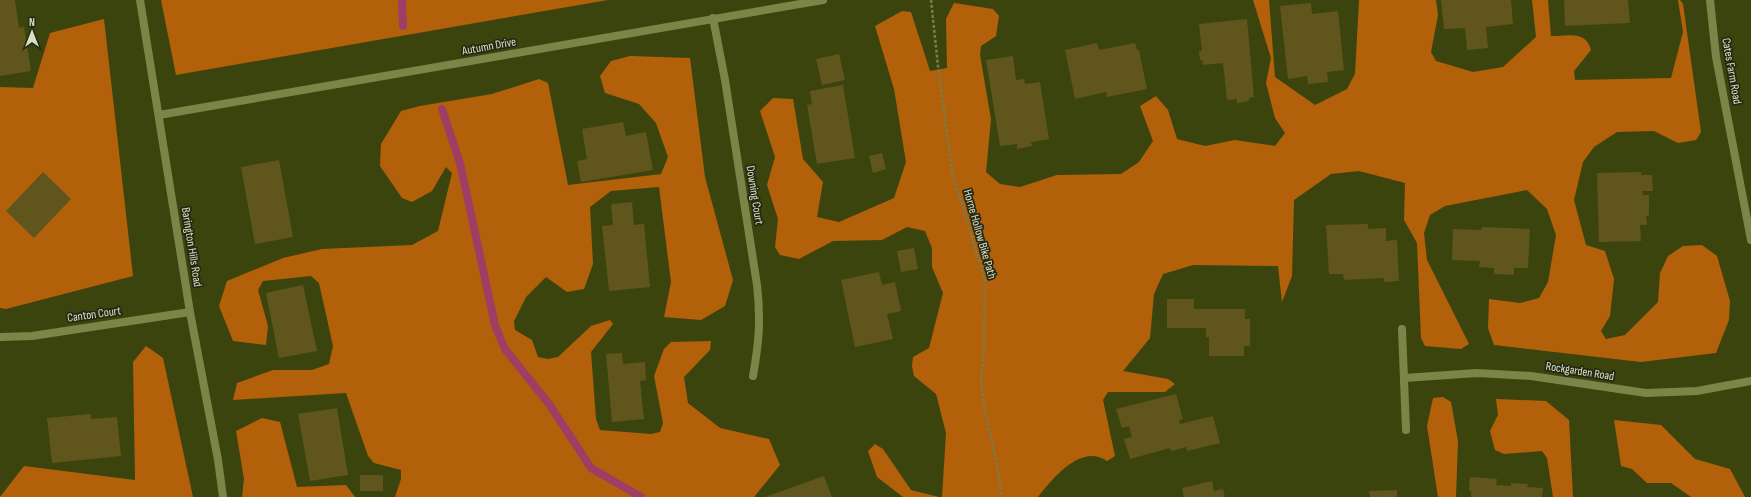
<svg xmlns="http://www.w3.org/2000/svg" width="1751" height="497" font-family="'Sofia Sans Condensed',sans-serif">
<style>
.forest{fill:#b2610a}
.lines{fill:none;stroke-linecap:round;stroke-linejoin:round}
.stream{stroke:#9f3e65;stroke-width:8}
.building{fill:#60551d}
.path{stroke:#767e51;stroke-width:2.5;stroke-dasharray:3 2;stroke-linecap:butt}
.minor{stroke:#7a8648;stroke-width:8}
.labels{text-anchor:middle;stroke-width:3.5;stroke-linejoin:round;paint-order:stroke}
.street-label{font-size:12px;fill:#d9e0c4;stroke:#242912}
</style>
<rect width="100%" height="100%" fill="#3c440e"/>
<path class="forest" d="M161,0H608L176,75Z
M1253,0H1269L1275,77L1315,105L1347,89L1355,74L1359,0H1436L1438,15L1431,52L1436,61L1473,72L1503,67L1536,37L1532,0H1548L1551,36C1568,36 1586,30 1591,50L1574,71L1575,80L1671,78L1683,32L1678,0H1680L1683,4L1701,132L1696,140L1678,143L1654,131L1617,132L1594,147L1583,162L1574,200L1586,245L1605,251L1614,279L1610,316L1601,331L1606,339L1625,335L1658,302L1660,273L1668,256L1683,246L1702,245L1717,256L1730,301L1729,320L1716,353L1641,362L1494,345L1488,328L1489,299L1520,303L1539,298L1548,282L1556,235L1547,209L1527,190L1445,206L1430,215L1424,233L1427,260L1469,344L1461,349L1425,346L1421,338L1417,243L1404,220L1405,183L1359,171L1331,174L1294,200L1292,276L1282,302L1278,266L1193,265L1163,274L1154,294L1150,338L1123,371L1168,379L1175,384L1165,392H1108L1103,400L1115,456L1107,461C1081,443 1053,478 1038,497H942L946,433L936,394L914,376L912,366L913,357L929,348L943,293L932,267V248L925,231L907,227L882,240L833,241L799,259L780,255L775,247L778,219L767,185L775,157L760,111L773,98L793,99L803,159L823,182L817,217L839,222L894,198L906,162L894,89L875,26L902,11L911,12L930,71L947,68L946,19L954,3L993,9L999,16L996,36L981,46L980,55L991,119L986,172L1000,184L1020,187L1057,175L1121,174L1139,162L1153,141L1140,106L1156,96L1168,110L1177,139L1205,146L1235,140L1275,146L1285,133L1275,118L1266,83L1271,58Z
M104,19L133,276L6,309L0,308V87L33,88L50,33Z
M630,56L690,58L705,177L733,280L725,306L701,320L664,317L671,282L659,187L611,191L590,207L593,264L584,289L567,292L546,277L526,297L514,321L515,330L532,340L538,357L548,359L558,357L591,326L610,320L613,324L591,352L596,419L600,430L651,434L660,432L663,423L654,376L664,349L671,342L711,341L710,350L684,377L688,403L720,428L769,439L780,465L754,497H395L401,479V470L374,463L368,456L346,393L233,400L237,383L273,370H312L329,364L333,346L319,283L311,276L263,281L258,290L268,326L266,345L233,341L219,306L227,281L283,258L322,249L412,245L438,231L452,173L446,167L432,191L412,202L402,198L380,166L381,144L401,111L420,106L492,94L539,79L548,83L568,185L661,174L668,157L656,123L639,104L605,93L600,76L611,61Z
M146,346L163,358L193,497H0L24,466L135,480L133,362Z
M1443,397L1451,402L1458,441L1456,497H1438L1427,426L1433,398Z
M1496,399L1546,401L1569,420L1573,497H1553L1547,458L1542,451L1504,454L1495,450L1490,431L1498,415Z
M262,418L280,422L297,487L346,485L355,497H242L244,479L236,431Z
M1614,420L1661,425L1695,459L1730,469L1745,497H1691L1671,483H1647L1632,469L1621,466Z
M875,444L883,449L911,490L939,497H903L877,477L868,451Z"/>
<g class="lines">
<path class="stream" d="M402,0L403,26
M442,109L460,163L495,325L505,349L549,404L591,468L641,497"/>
</g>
<path class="building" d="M0,0H15L19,28L24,27L31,71L0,76Z
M1441,0H1511L1513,24L1486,27L1488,48L1467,50L1465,28L1444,29Z
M1564,0H1628L1630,23L1565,26Z
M1311,3L1312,14L1338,11L1344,70L1327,72L1328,82L1308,84L1307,76L1288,79L1280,6Z
M1247,19L1254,97L1249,98V101L1237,103V99L1227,100L1223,63L1203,65L1202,60H1200L1199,51H1202L1199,24Z
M1097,43L1099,50L1135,43L1137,50H1139L1147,89L1107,97L1106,92L1075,99L1065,50Z
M839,54L845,80L822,85L816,59Z
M1013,56L1016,80L1024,79L1025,84L1040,82L1049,139L1031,142L1032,146L1017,149V144L1000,146L986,60Z
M843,85L855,158L817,164L807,105L812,104L810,91Z
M623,122L626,136L646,132L653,170L581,182L577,161L587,159L582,129Z
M882,153L886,169L873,173L869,156Z
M279,160L293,237L255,244L241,167Z
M43,172L71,199L34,238L6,211Z
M1641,172V175H1652L1653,191H1642L1643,195H1649V215L1646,216L1647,225H1640L1641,241L1599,242L1597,173Z
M632,202L634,225L644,224L650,287L609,291L602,226L613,225L611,204Z
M1368,224V229L1386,228V241L1397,240L1399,281L1384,282V278L1344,280L1343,274H1329L1326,225Z
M1482,227L1530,229L1528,268H1514V275L1494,274V268L1479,267L1480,261L1452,260L1453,229L1481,230Z
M914,248L918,269L901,272L897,251Z
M879,272L882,285L895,282L901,311L887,314L893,339L855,347L841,280Z
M303,285L317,351L279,358L266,293Z
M1167,299H1194V309H1245V319H1250V346H1244V356H1209V337H1206V328H1167Z
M622,353L623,364L645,362L646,380L640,381L644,419L612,422L606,354Z
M1176,394L1183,419L1179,420L1180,424L1213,416L1220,443L1187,451L1186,447L1171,451L1170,448L1130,459L1124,439L1132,437L1129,426L1122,428L1116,409Z
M337,408L348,475L310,481L298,414Z
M91,414V419L117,417L121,456L52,463L47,418Z
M360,475H383V491H360Z
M824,476L832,497H765Z
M1470,477L1497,479L1496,485L1511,486V483L1528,484L1527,487L1543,488L1542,497H1471V491L1469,490Z
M1212,481L1214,491L1223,489L1225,497H1184L1182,488Z
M1397,490V497H1370L1369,491Z"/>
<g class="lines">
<path class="path" d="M931,0L938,66L952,172L985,281L984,350L981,382L985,411L997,464L1002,497"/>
<path class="minor" d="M140,0L190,312L218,460L223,497
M1710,0L1716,57L1751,240
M713,18L725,80L757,285C761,320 759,342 753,376
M159,115L823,0
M1402,329L1406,430
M0,337L32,336L190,312
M1404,378L1477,373L1531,376L1646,393L1697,391L1751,381"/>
</g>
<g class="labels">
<g class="street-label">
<text transform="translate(489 46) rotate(-10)" y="4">Autumn Drive</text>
<text transform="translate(1732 71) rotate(80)" y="4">Cates Farm Road</text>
<text transform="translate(755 195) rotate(81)" y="4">Downing Court</text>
<text transform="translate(980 234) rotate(74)" y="4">Horne Hollow Bike Path</text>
<text transform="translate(192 247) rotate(81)" y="4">Barington Hills Road</text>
<text transform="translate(94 314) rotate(-8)" y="4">Canton Court</text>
<text transform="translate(1580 371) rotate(9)" y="4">Rockgarden Road</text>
</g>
</g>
<g transform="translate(32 32)" stroke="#242912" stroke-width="3" paint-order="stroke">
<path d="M0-3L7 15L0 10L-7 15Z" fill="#d9e0c4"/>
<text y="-6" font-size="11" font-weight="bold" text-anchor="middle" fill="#d9e0c4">N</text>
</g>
</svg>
